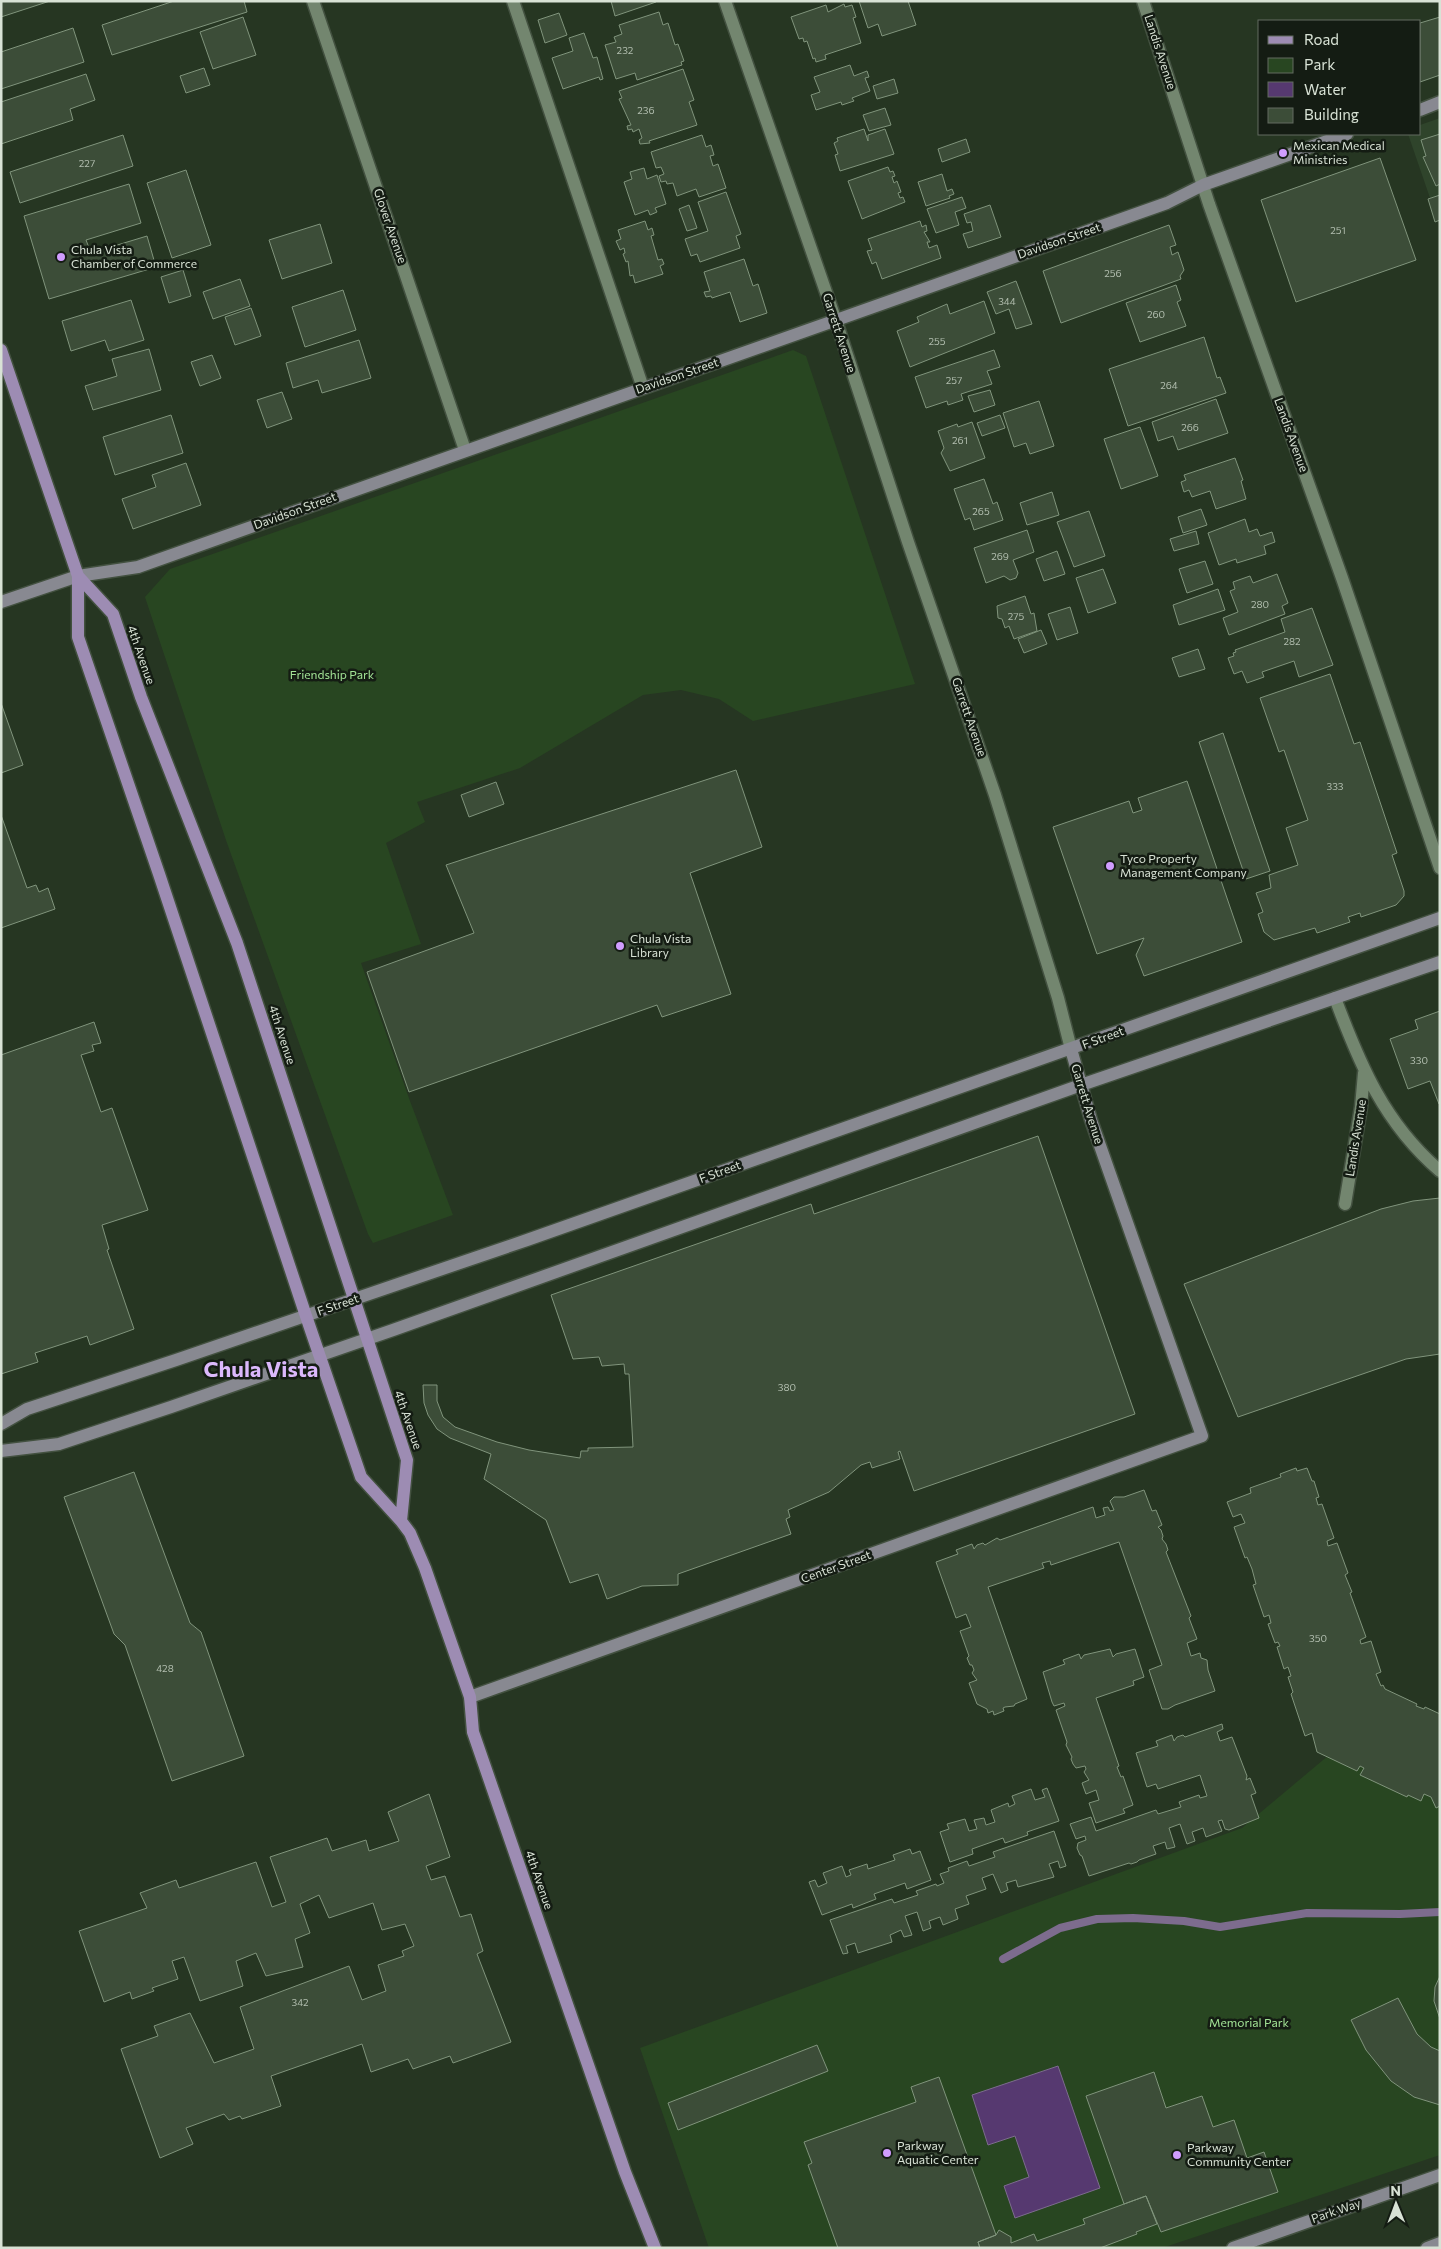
<svg xmlns="http://www.w3.org/2000/svg" width="1441" height="2249" font-family="Commissioner,sans-serif">
<style>
.built{fill:#2f442b}
.green{fill:#284621}
.water{fill:#563970;stroke:#7d6c8e}
.lines{fill:none;stroke-linecap:round;stroke-linejoin:round}
.stream{stroke:#7d6c8e;stroke-width:8}
.building{fill:#3c4d38;stroke:#80947c}
.street-casing{stroke:#435140;stroke-width:15}
.secondary-casing{stroke:#435140;stroke-width:15}
.primary-casing{stroke:#435140;stroke-width:15}
.street{stroke:#73866f;stroke-width:12}
.secondary{stroke:#888991;stroke-width:12}
.primary{stroke:#9d8cb3;stroke-width:12}
.poi-dot{fill:#d09dfe;stroke:#141c13;stroke-width:2}
.labels{text-anchor:middle;stroke-width:5;stroke-linejoin:round;paint-order:stroke}
.number-label{font-size:10px;fill:#b1bdae}
.street-label{font-size:12px;fill:#d8e2d5;stroke:#141c13}
.poi-label{font-size:12px;fill:#d8e2d5;stroke:#141c13;text-anchor:start}
.park-label{font-size:12px;fill:#a2e395;stroke:#141c13}
.town-label{font-size:22px;font-weight:bold;fill:#dbb8fc;stroke:#141c13}
</style>
<rect width="100%" height="100%" fill="#263622"/>
<path class="built" d="M1440,118V227L1408,134H1420V125Z"/>
<path class="green" d="M793,350L806,356L915,684L753,721L719,699L681,690L643,695L520,768L417,802L425,822L386,843L421,944L361,963L410,1101L453,1215L373,1243L368,1234L227,843L145,597L170,569Z
M1329,1755L1440,1795V2155L1162,2248H709L640,2048L1242,1828Z"/>
<path class="water" d="M1058,2066L1100,2188L1015,2218L1004,2186L1029,2177L1015,2136L988,2145L972,2095Z"/>
<g class="lines">
<path class="stream" d="M1003,1959L1060,1928L1097,1919L1133,1918L1184,1921L1220,1927L1307,1913L1400,1914L1440,1912"/>
</g>
<path class="building" d="M1,1H50L1,17Z
M174,1H244L247,12L112,55L102,25Z
M611,1H656V2L615,16Z
M859,1H908L916,25L882,36L878,24L868,28Z
M844,4L845,7L852,5L856,17L853,18L861,43L825,55L826,59L816,62L815,58L813,59L807,41L804,42L803,38L799,39L791,17L826,5L828,12Z
M659,12L663,25L668,23L675,45L678,44L684,61L681,62L682,65L637,80L635,73L616,79L605,45L616,42L614,37L622,34L619,25Z
M559,13L567,35L545,43L538,20Z
M243,17L256,55L213,69L200,32Z
M1440,17V75L1420,82V23Z
M73,28L84,62L1,89V52Z
M584,33L593,58L597,57L603,79L600,80L599,77L563,89L552,58L573,51L569,38Z
M850,65L854,76L867,71L869,77L865,78L870,91L852,98L854,101L842,105L841,102L816,110L811,95L820,92L814,77Z
M204,68L210,85L186,93L180,76Z
M683,69L694,100L689,102L697,125L649,141L650,143L640,144L639,140L642,138L639,129L633,132L632,129L628,130L627,126L631,125L619,99L622,98L619,91Z
M86,74L95,100L70,109L73,120L1,144V102Z
M894,79L898,93L877,99L873,86Z
M885,108L891,125L869,131L863,115Z
M864,129L868,141V135L885,129L894,154L840,171L835,155L838,154L834,143L838,141L837,138Z
M1440,134V184L1436,186L1423,157L1426,156L1421,140Z
M123,135L133,166L20,203L10,172Z
M702,135L706,147L711,145L714,155L710,156L713,166L718,164L726,188L699,197L696,189L677,196L673,183L667,184L666,181L661,182L659,176L664,174L661,167L656,168L651,152Z
M966,139L970,152L942,162L938,149Z
M1380,158L1416,260L1296,302L1261,200Z
M888,167L890,172L893,171L895,176L892,177L894,183L897,181L901,192L898,193L900,198L903,197L905,202L862,219L848,181Z
M644,168L647,179L657,175L666,204L655,208L657,212L650,215L648,210L635,215L624,182L632,179L630,172Z
M186,170L211,245L172,258L147,183Z
M942,174L947,191L952,189L954,194L949,196L950,198L926,206L918,182Z
M129,184L141,223L86,240L91,253L147,236L156,267L49,299L24,216Z
M726,192L741,234L736,236L740,248L700,262L697,254L691,256L685,239L708,231L698,202Z
M1440,195V220L1435,222L1428,199Z
M962,197L966,208L955,212L959,225L936,233L927,209Z
M689,205L697,228L687,231L679,209Z
M990,205L1001,237L968,248L963,234L973,231L971,222L967,223L964,214Z
M645,221L648,230L652,228L654,235L651,236L658,260L662,259L664,264L660,266L663,274L635,283L633,275L630,276L628,261L626,262L623,254L625,253L624,248L620,250L616,241L621,239L618,230Z
M920,221L922,227L926,225L927,231L924,232L930,242H927L929,248L937,245L941,258L882,279L876,262L872,264L867,251L872,250L868,239Z
M320,224L332,263L282,279L269,240Z
M1169,225L1176,245L1170,247L1172,255L1178,252L1184,270L1180,276L1181,279L1061,323L1043,271Z
M744,259L753,286L758,284L767,313L740,322L730,292L712,298L711,296L706,297L704,292L710,291L704,272Z
M183,270L191,296L169,303L161,277Z
M240,279L250,306L213,319L203,292Z
M1016,281L1032,324L1016,329L1009,309L996,314L987,292Z
M1176,285L1181,300L1177,302L1186,326L1140,342L1126,303Z
M343,290L356,330L305,347L292,307Z
M131,300L144,340L109,351L105,340L71,351L62,321Z
M984,301L995,333L910,367L897,331L919,322L917,317L947,304L950,314Z
M251,308L261,336L235,345L225,317Z
M1204,337L1217,378L1220,377L1226,393L1128,426L1109,369Z
M359,340L371,378L322,393L318,380L293,388L286,363Z
M149,349L161,390L93,410L85,386L117,376L112,359Z
M994,350L1000,367L987,371L992,384L961,394L963,400L948,405L947,401L926,408L915,377Z
M212,355L221,378L200,386L191,362Z
M990,390L995,405L974,412L968,396Z
M282,392L292,419L267,428L257,400Z
M1216,399L1228,433L1178,450L1173,436L1158,441L1152,422Z
M1039,401L1054,446L1030,454L1026,443L1014,447L1003,413Z
M171,415L183,453L115,475L103,437Z
M1000,415L1005,428L982,436L977,423Z
M972,422L985,458L950,471L941,453L944,448L938,431L957,424L958,427Z
M1140,427L1158,476L1121,489L1104,439Z
M1235,458L1243,480L1241,481L1246,499L1216,509L1210,491L1192,497L1189,490L1184,492L1181,482L1186,480L1184,475Z
M186,463L201,505L133,529L122,499L156,487L152,475Z
M984,479L993,504L997,502L1003,520L974,530L970,518L965,520L954,489Z
M1052,492L1059,515L1027,525L1020,503Z
M1201,509L1207,525L1183,533L1178,517Z
M1089,511L1105,556L1074,567L1057,522Z
M1245,519L1249,532L1257,529L1260,536L1272,532L1275,542L1264,546L1266,554L1237,563L1236,559L1219,565L1208,533Z
M1027,530L1034,552L1013,560L1018,573L1016,578L1010,580L1004,576L986,583L974,548Z
M1196,531L1199,544L1174,551L1170,539Z
M1057,551L1065,574L1044,581L1036,559Z
M1205,561L1213,584L1187,593L1179,569Z
M1103,569L1116,603L1088,613L1076,578Z
M1277,574L1288,603L1282,606L1285,614L1229,635L1223,618L1238,612L1230,591L1235,589L1233,582L1250,576L1253,583Z
M1218,589L1225,610L1179,625L1173,605Z
M1025,596L1031,614L1034,613L1037,631L1014,639L1009,626L1005,628L1002,619L998,618L997,606Z
M1070,607L1078,633L1057,640L1048,614Z
M1312,608L1333,665L1299,677L1294,661L1262,672L1264,677L1247,683L1242,671L1234,674L1228,658L1234,656L1233,653L1236,652L1235,650L1285,632L1281,619Z
M1041,630L1047,644L1024,653L1018,639Z
M1198,649L1205,669L1179,677L1172,658Z
M1330,674L1354,744L1360,742L1397,853L1392,855L1404,891V896L1396,905L1361,917L1360,913L1348,917L1350,922L1317,933L1315,928L1274,940L1264,932L1258,914L1263,912L1256,893L1271,888L1269,875L1298,865L1286,828L1308,820L1284,750L1279,752L1260,698Z
M1,703L23,765L1,773Z
M1223,733L1270,871L1246,879L1199,742Z
M736,770L762,847L690,873L731,994L662,1017L657,1005L409,1092L367,972L474,933L446,865Z
M1187,781L1242,942L1144,976L1136,955L1144,938L1097,954L1053,827L1129,801L1133,813L1142,810L1138,798Z
M496,782L504,804L469,817L461,795Z
M1,815L27,888L36,885L39,892L48,888L55,909L1,928Z
M1440,1011V1104H1439L1430,1081L1408,1089L1390,1039L1418,1029L1415,1020Z
M94,1022L101,1043L92,1045L94,1051L81,1055L101,1112L112,1108L148,1210L102,1225L109,1249L107,1250L134,1329L90,1345L87,1336L35,1353L38,1362L1,1374V1055Z
M1038,1136L1135,1414L914,1491L900,1451L898,1452L900,1459L872,1468L870,1462L861,1465L829,1492L788,1510L790,1517L786,1519L791,1534L678,1574V1585L642,1586L607,1599L598,1574L570,1583L546,1520L484,1479L491,1454L450,1438L437,1429L428,1415L424,1403L423,1385H437V1401L443,1417L455,1427L497,1442L529,1450L580,1458L581,1451H588V1448L633,1447L629,1374H625L624,1364L602,1366L599,1357L573,1359L551,1295L811,1204L814,1214Z
M1440,1198V1354L1406,1359L1238,1417L1184,1284L1381,1209L1413,1201Z
M1296,1468L1297,1471L1307,1468L1312,1481H1314L1319,1497L1316,1498L1318,1505L1322,1504L1334,1538L1327,1541L1328,1546L1337,1543L1348,1573L1345,1575L1352,1592L1350,1593L1366,1637L1360,1640L1361,1644L1371,1641L1381,1672L1376,1674L1381,1686L1383,1685L1385,1689L1417,1704L1416,1706L1424,1709L1425,1707L1440,1714V1806L1436,1808L1431,1797L1424,1794L1421,1801L1408,1795L1407,1797L1360,1775L1364,1768L1360,1766L1357,1771L1317,1752L1312,1733L1305,1736L1291,1694L1293,1692L1288,1677L1291,1676L1288,1667L1284,1669L1277,1647L1280,1646L1278,1642L1275,1643L1268,1624L1271,1623L1269,1615L1264,1617L1253,1585L1256,1584L1252,1569L1247,1557L1245,1558L1234,1527L1245,1523L1241,1514L1233,1517L1227,1502L1251,1493L1250,1488L1281,1477L1280,1474Z
M134,1472L190,1623L201,1632L244,1756L172,1781L125,1645L114,1634L64,1497Z
M1144,1490L1152,1511L1156,1510L1162,1525L1158,1527L1161,1530L1163,1536L1162,1539L1166,1544L1168,1550L1166,1552L1191,1616L1189,1618L1197,1639L1187,1643L1191,1656L1200,1653L1201,1658L1207,1660L1208,1670L1215,1691L1175,1705L1168,1709H1162L1149,1670L1162,1665L1119,1542L1051,1565L1050,1561L1042,1563L1044,1568L988,1587L1027,1699L1015,1704L1014,1706L1005,1707L1003,1708L1004,1711L994,1715L993,1711L988,1713L987,1709L977,1704L969,1683L977,1680L972,1673L974,1670L972,1665H970L967,1658L969,1656L960,1631L971,1627L966,1614L956,1618L936,1562L958,1554L956,1550L972,1544L974,1549L977,1545L983,1543L985,1545L997,1538L1000,1540L1093,1507L1096,1518L1105,1515L1103,1508L1108,1507L1110,1511L1114,1510L1110,1501L1114,1497H1124Z
M1110,1649L1113,1657L1116,1654L1135,1649L1144,1677L1133,1681L1134,1685L1096,1698L1119,1766L1117,1767L1121,1777L1123,1776L1133,1805L1123,1809L1125,1813L1096,1823L1089,1803L1099,1800L1096,1790L1086,1794L1082,1783L1089,1780L1084,1772L1086,1769L1085,1766L1076,1768L1073,1764L1071,1759L1072,1757L1066,1745L1067,1742L1056,1710L1065,1706L1064,1703L1054,1706L1052,1702L1043,1672L1065,1664L1063,1660L1079,1654L1081,1659L1084,1655Z
M1222,1724L1223,1729L1217,1732L1220,1741L1232,1737L1247,1776L1246,1780L1250,1778L1256,1793L1251,1795L1259,1818L1229,1830L1225,1829L1222,1820L1218,1821L1222,1831L1206,1837L1203,1828L1192,1832L1195,1841L1187,1844L1180,1824L1169,1828L1175,1847L1167,1849L1165,1842L1153,1846L1156,1854L1139,1860L1137,1862L1131,1864L1129,1863L1089,1876L1082,1856L1080,1855L1077,1848L1078,1843L1086,1840L1085,1836L1076,1839L1070,1824L1091,1817L1096,1831L1156,1810L1158,1814L1181,1807L1179,1802L1199,1795L1200,1798L1207,1796L1200,1775L1158,1789L1156,1784L1147,1787L1136,1753L1158,1746L1156,1741L1172,1735L1174,1741L1177,1737L1183,1735L1185,1737Z
M1047,1788L1059,1821L1027,1832L1028,1835L1005,1843L1003,1838L972,1849L973,1854L950,1862L940,1832L949,1829L947,1824L965,1819L969,1831L977,1829L974,1820L984,1818L986,1825L995,1822L991,1810L1008,1803L1009,1807L1015,1804L1012,1796L1031,1789L1035,1800L1045,1797L1042,1790Z
M429,1794L450,1857L426,1866L431,1880L445,1876L460,1917L471,1914L483,1951L477,1954L511,2042L453,2063L450,2056L413,2069L408,2059L371,2072L362,2044L271,2076L281,2106L242,2119L240,2116L229,2120L224,2114L186,2128L193,2144L160,2158L121,2049L158,2036L154,2026L190,2013L214,2063L254,2049L240,2007L349,1966L362,2000L386,1991L378,1965L404,1956L402,1951L414,1946L405,1924L382,1930L373,1903L329,1918L319,1895L300,1904L310,1933L295,1939L303,1967L266,1976L256,1953L236,1961L243,1986L200,2001L184,1957L172,1961L178,1979L152,1988L154,1991L132,1999L130,1992L104,2002L79,1931L147,1908L140,1893L176,1880L179,1888L256,1862L272,1907L286,1902L270,1857L327,1838L332,1851L366,1840L369,1851L399,1841L388,1812Z
M1054,1831L1066,1866L1060,1868L1058,1861L1049,1864L1054,1877L1018,1887L1016,1880L1006,1883L1008,1890L1001,1893L993,1874L982,1878L986,1889L966,1896L969,1904L955,1909L958,1919L943,1925L940,1917L929,1921L931,1928L923,1931L917,1912L905,1916L912,1935L904,1937L901,1930L890,1935L892,1942L858,1953L855,1943L846,1946L848,1953L843,1954L830,1920L892,1899L894,1903L918,1895L916,1891L936,1884L937,1886L944,1883L940,1874L949,1871L948,1868L967,1861L969,1866L995,1857L993,1852Z
M910,1849L912,1854L920,1851L931,1880L907,1889L905,1883L874,1894L876,1899L853,1908L852,1904L822,1915L809,1882L815,1880L818,1887L827,1883L823,1873L842,1866L846,1877L851,1875L849,1870L867,1864L868,1869L895,1860L893,1855Z
M1440,1976V2019L1434,2001L1435,1987Z
M1398,1998L1417,2034L1431,2047L1440,2051V2105L1414,2097L1391,2081L1366,2050L1351,2020Z
M817,2045L828,2071L678,2130L668,2103Z
M1154,2072L1166,2108L1202,2096L1213,2127L1234,2120L1247,2158L1264,2152L1278,2192L1161,2232L1146,2196L1124,2204L1086,2096Z
M939,2077L996,2235L978,2242L980,2248H838L808,2165L812,2163L804,2142L916,2102L911,2087Z
M1146,2196L1157,2224L1136,2232L1137,2234L1100,2248H980L978,2242L996,2235L999,2230L1011,2237V2243L1034,2234L1037,2241L1085,2224L1083,2219Z"/>
<g class="lines">
<g class="street-casing">
<path id="street" d="M313,1L465,450
M513,1L643,388
M725,1L836,321L908,542L995,795L1058,998L1071,1049
M1143,1L1209,204L1342,578L1440,868
M1335,998C1360,1065 1384,1123 1440,1171
M1345,1204L1361,1107L1364,1073"/>
</g>
<g class="secondary-casing">
<path id="secondary" d="M1420,110L1440,102
M1,602L78,576L138,567L1167,203L1203,185L1347,134
M1,1424L27,1409L176,1360L527,1240L1440,918
M1,1451L59,1444L171,1407L393,1330L1081,1085L1440,962
M470,1697L1202,1436L1091,1120L1071,1049
M1233,2248L1440,2175
M1427,2248L1440,2243"/>
</g>
<g class="primary-casing">
<path id="primary" d="M1,350L78,576V637L159,874L306,1316L361,1477L401,1521L410,1533L425,1568L470,1697L473,1732L625,2172L655,2248
M78,576L113,614L141,697L237,943L407,1460L401,1521"/>
</g>
<use href="#street" class="street"/>
<use href="#secondary" class="secondary"/>
<use href="#primary" class="primary"/>
</g>
<g class="poi-dot">
<circle cx="1283" cy="153" r="5"/>
<circle cx="61" cy="257" r="5"/>
<circle cx="1110" cy="866" r="5"/>
<circle cx="620" cy="946" r="5"/>
<circle cx="887" cy="2153" r="5"/>
<circle cx="1177" cy="2155" r="5"/>
</g>
<g class="labels">
<g class="number-label">
<text x="625" y="54">232</text>
<text x="646" y="114">236</text>
<text x="87" y="167">227</text>
<text x="1338" y="234">251</text>
<text x="1113" y="277">256</text>
<text x="1007" y="305">344</text>
<text x="1156" y="318">260</text>
<text x="937" y="345">255</text>
<text x="954" y="384">257</text>
<text x="1169" y="389">264</text>
<text x="1190" y="431">266</text>
<text x="960" y="444">261</text>
<text x="981" y="515">265</text>
<text x="1000" y="560">269</text>
<text x="1260" y="608">280</text>
<text x="1016" y="620">275</text>
<text x="1292" y="645">282</text>
<text x="1335" y="790">333</text>
<text x="1419" y="1064">330</text>
<text x="787" y="1391">380</text>
<text x="1318" y="1642">350</text>
<text x="165" y="1672">428</text>
<text x="300" y="2006">342</text>
</g>
<g class="street-label">
<text transform="translate(1160 52) rotate(72)" y="4">Landis Avenue</text>
<text transform="translate(390 226) rotate(71)" y="4">Glover Avenue</text>
<text transform="translate(1059 241) rotate(-19)" y="4">Davidson Street</text>
<text transform="translate(839 333) rotate(72)" y="4">Garrett Avenue</text>
<text transform="translate(677 376) rotate(-19)" y="4">Davidson Street</text>
<text transform="translate(1291 435) rotate(70)" y="4">Landis Avenue</text>
<text transform="translate(295 511) rotate(-20)" y="4">Davidson Street</text>
<text transform="translate(141 655) rotate(71)" y="4">4th Avenue</text>
<text transform="translate(969 717) rotate(71)" y="4">Garrett Avenue</text>
<text transform="translate(282 1035) rotate(72)" y="4">4th Avenue</text>
<text transform="translate(1103 1038) rotate(-20)" y="4">F Street</text>
<text transform="translate(1087 1104) rotate(73)" y="4">Garrett Avenue</text>
<text transform="translate(1356 1138) rotate(-81)" y="4">Landis Avenue</text>
<text transform="translate(720 1172) rotate(-20)" y="4">F Street</text>
<text transform="translate(338 1305) rotate(-19)" y="4">F Street</text>
<text transform="translate(408 1420) rotate(71)" y="4">4th Avenue</text>
<text transform="translate(836 1567) rotate(-20)" y="4">Center Street</text>
<text transform="translate(539 1880) rotate(71)" y="4">4th Avenue</text>
<text transform="translate(1336 2211) rotate(-19)" y="4">Park Way</text>
</g>
<g class="poi-label">
<text x="1293" y="150">Mexican Medical<tspan x="1293" dy="14">Ministries</tspan></text>
<text x="71" y="254">Chula Vista<tspan x="71" dy="14">Chamber of Commerce</tspan></text>
<text x="1120" y="863">Tyco Property<tspan x="1120" dy="14">Management Company</tspan></text>
<text x="630" y="943">Chula Vista<tspan x="630" dy="14">Library</tspan></text>
<text x="897" y="2150">Parkway<tspan x="897" dy="14">Aquatic Center</tspan></text>
<text x="1187" y="2152">Parkway<tspan x="1187" dy="14">Community Center</tspan></text>
</g>
<g class="park-label">
<text x="332" y="679">Friendship Park</text>
<text x="1249" y="2027">Memorial Park</text>
</g>
<g class="town-label">
<text x="261" y="1377">Chula Vista</text>
</g>
</g>
<rect width="1441" height="2249" fill="none" stroke="#d8e2d5" stroke-width="5"/>
<rect x="1258" y="20" width="162" height="115" fill="#141c13" stroke="#626b61"/>
<rect x="1268" y="36" width="25" height="8" fill="#9d8cb3" stroke="#626b61"/>
<text x="1304" y="45" font-size="15" fill="#d8e2d5">Road</text>
<rect x="1268" y="58" width="25" height="15" fill="#284621" stroke="#626b61"/>
<text x="1304" y="70" font-size="15" fill="#d8e2d5">Park</text>
<rect x="1268" y="82" width="25" height="15" fill="#563970" stroke="#626b61"/>
<text x="1304" y="95" font-size="15" fill="#d8e2d5">Water</text>
<rect x="1268" y="108" width="25" height="15" fill="#3c4d38" stroke="#626b61"/>
<text x="1304" y="120" font-size="15" fill="#d8e2d5">Building</text>
<g transform="translate(1396 2204) rotate(359)" stroke="#141c13" stroke-width="4" paint-order="stroke">
<path d="M0-4L9 19L0 12L-9 19Z" fill="#d8e2d5"/>
<text y="-8" font-size="14" font-weight="bold" text-anchor="middle" fill="#d8e2d5">N</text>
</g>
</svg>
